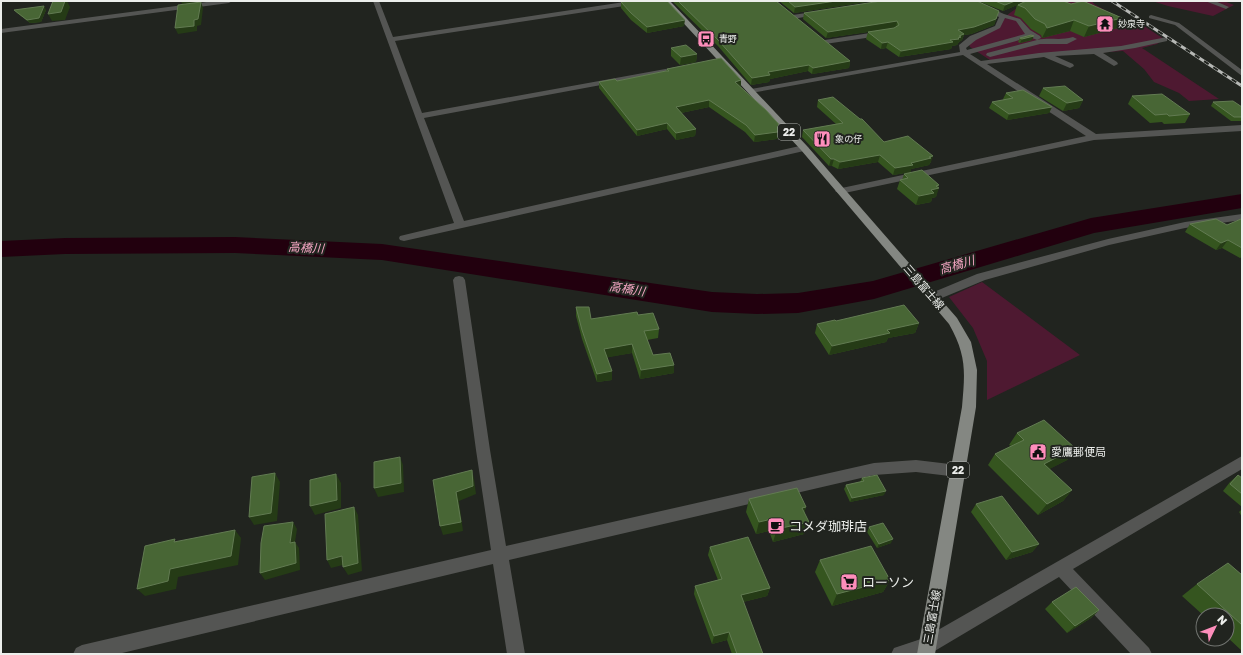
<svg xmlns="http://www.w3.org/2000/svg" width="1243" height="655" font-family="'Golos Text','Noto Sans JP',sans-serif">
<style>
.green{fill:#4e1931}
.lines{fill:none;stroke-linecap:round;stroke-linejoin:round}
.river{fill:#22000e;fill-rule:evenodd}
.minor{fill:#545553;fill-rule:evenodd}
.major{fill:#848782;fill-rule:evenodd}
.rail-casing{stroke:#b6b8b5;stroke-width:3}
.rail{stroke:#21241f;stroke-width:2;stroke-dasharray:5.5;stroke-linecap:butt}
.wall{fill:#35551f}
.shaded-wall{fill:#253b16}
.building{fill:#486635;stroke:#627b52}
.labels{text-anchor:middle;stroke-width:4;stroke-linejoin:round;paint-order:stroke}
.far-poi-label{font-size:9px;fill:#eceeeb;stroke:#21241f;text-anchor:start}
.shield{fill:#21241f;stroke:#afb1ae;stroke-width:1}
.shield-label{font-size:10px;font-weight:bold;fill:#eceeeb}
.street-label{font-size:11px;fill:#eceeeb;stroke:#21241f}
.poi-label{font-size:11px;fill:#eceeeb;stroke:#21241f;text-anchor:start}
.water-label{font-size:12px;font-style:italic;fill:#f6a7c4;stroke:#21241f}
.near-poi-label{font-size:13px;fill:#eceeeb;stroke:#21241f;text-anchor:start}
</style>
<rect width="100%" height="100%" fill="#21241f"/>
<path class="green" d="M1033,1H1092L1094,4L1125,21L1141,24L1164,39L1157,44L1142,48L1219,99L1189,101L1179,93L1154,82L1144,69L1123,51L1062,55L993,62L970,47L967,39L998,27C1005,13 1018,7 1033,1Z
M1152,1H1224L1234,5L1213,16L1168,6Z
M982,282L1080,355L987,400V361L973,328L949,297Z"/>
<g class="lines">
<path class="river" d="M1242,194V208L1094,233L874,299L798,313L757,314L712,312L382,260L235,253L65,254L1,257V241L65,238L235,237L382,244L712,292L757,294L798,293L873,281L1091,218Z"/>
<path class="minor" d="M214,1H232L229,3L1,33V29Z
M373,1H379L393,37L631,1H647L644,3L395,41L422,113L682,66L686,68L682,70L424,118L464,221L804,145L809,148L804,151L404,241L400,240L399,238L400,236L454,223Z
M965,1H974L1004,14L1020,19L1030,30L1040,36L1041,38L1037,40C1051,37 1059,41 1073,37L1077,39L1067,44H1040L990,57L986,55L987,53L1037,40L1030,37L970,54L981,61L1039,53L1121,46L1167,37V41L1135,48L1103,53L1117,62L1118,64L1114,66L1094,54L1055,56L1073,64L1074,66L1070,68L1044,57L987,64L1096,134L1242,125V131L1094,140L840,194L835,191L837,189L1086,136L963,55L751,93L747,91L751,89L960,52L959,45L970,36L995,26L999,17ZM1005,18L1016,21L1025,34L967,50L966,48L976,40L1000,28Z
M1205,1H1215L1229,7L1226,9Z
M819,11L822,13L821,14L793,19L790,17L793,15Z
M1151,15L1179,23L1242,70V76L1175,25L1149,18V16Z
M883,31L887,33L886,35L825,44L821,42L825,40Z
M1242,214V220L1185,228L1109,245L985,280L937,300H929L927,297L929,294L977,274L1108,239L1185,222Z
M459,276L463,277L465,280L490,450L506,546L874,463L916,460L958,465L963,467L965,471L963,475L958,477L916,472L874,475L509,560L525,654H507L493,564L118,654H73L76,648L82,645L491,550L476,450L453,280L455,277Z
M1242,456V469L1073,569L1149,648L1152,654H1131L1059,577L933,652L929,654H891L894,648L924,638Z"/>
<path class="major" d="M663,1H670L807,146L957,318L971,342L977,370L976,407L935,654H917L962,407C965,372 967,356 949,324L801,150Z"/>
<g class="rail-casing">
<path id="rail" d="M1112,1L1242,86"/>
</g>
<use href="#rail" class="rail"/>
</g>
<path class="wall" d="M672,1H776L850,61L849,68L812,74L808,71L770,79L769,82L751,85L718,46Z
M779,1H873L794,13Z
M978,1H1063L1071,4L1122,18L1118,28L1084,37L1070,31L1042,38L1041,35L1031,29L1021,18L1014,15L1017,5L1003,11Z
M621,2L684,26L647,33L631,20L621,8Z
M14,10H46L41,22L30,23L17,13Z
M999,11L994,25L971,34L964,35L962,40L959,42L957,45L952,46L951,49L899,57L886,48L881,49L866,39L868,32L895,28L826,38L803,19L804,13Z
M1020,38L1032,40L1020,43L1018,42Z
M671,48L697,54L696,62L680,65L671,56Z
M667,69L741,87L784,138L754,142L745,132L709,107L681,113L696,129L695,136L676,140L667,129L637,136L599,88V82L617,81L666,71Z
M1043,88L1083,100L1079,108L1063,111L1039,96Z
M1006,93L1052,107L1049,113L1007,120L989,108L992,102L1004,100L1003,99Z
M1132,96L1190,114L1185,123L1164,124L1162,122L1150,123L1128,104Z
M818,100L884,142L931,162L930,163L929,165L911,169V172L893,175L878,162L838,169L832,166H829L802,137L803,130L836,124L817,107Z
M1213,102L1242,107V121H1231L1211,106Z
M904,174L938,187L936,197L932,198L931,202L916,205L897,189L900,180H902Z
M1242,219V257L1240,258L1222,248L1216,250L1185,232L1190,224L1227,225Z
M576,307L591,319L638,315L659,329L658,338L647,340L653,355L674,365V373L640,379L632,353L607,357L612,380L597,382L582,339L576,316Z
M836,321L919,323L915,333L888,338L886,342L829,355L815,333L817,324Z
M1017,433L1075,448L1067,460L1049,469L1072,490L1063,501L1038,515L988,465L995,454L1011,446L1009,445Z
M1238,475L1242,478V507L1223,491L1230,482Z
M862,478L884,495L850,502L844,489L846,485L860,482Z
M749,499L806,507L804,513L809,522L804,534L773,542L769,531L756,534L746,512Z
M976,504L1039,544L1032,552L1006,560L971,512Z
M1242,509V517L1239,512Z
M869,527L891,543L877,548L867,532Z
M710,547L770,588L767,596L743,602L763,654H732L727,640L712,644L694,594L695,586L718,580L708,555Z
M820,560L890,580L883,592L832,606L815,572Z
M1242,575V651L1227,637V615H1203L1182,596L1197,584Z
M1052,602L1099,610L1091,618L1067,633L1045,609Z"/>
<path class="shaded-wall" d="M65,1H67L70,7L65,20L52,21L48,14Z
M181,1H206L182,4Z
M836,1H873L794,13L795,7Z
M1015,1H1027L1003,11L1005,5Z
M201,2L203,8L201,25L197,26V31L178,34L175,28L194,20Z
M44,6L46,10L41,22L30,23L27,20Z
M999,11L994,25L971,34L964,35L962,40L959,42L957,45L952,46L951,49L899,57L901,51L958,30Z
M1122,18L1118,28L1084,37L1089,26Z
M685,20L684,26L647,33V27Z
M1074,20L1070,31L1042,38L1047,28Z
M897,21L896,28L826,38L828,32Z
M1034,36L1032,40L1020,43L1022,39Z
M888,42L886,48L881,49L882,43Z
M697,54L696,62L680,65L681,57Z
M850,61L849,68L812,74L813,68Z
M809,65L808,71L770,79L769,82L751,85L752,78L768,72Z
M741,80V87L735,82Z
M709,100V107L676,114V107Z
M1083,100L1079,108L1063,111L1067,103Z
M1052,107L1049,113L1007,120L1009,114Z
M667,123V129L637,136V130Z
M696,129L695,136L676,140V133Z
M785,131L784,138L754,142L755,135Z
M880,155L878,162L838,169L840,162Z
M933,156L931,162L930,163L929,165L911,169V172L893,175L895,168Z
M831,159H834L832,166H829Z
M939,185L938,189L939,188L936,197L932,198L931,202L916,205L919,196L931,190L936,186Z
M1228,240L1222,248L1216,250L1221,243Z
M919,323L915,333L888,338L886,342L829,355L832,346L887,330Z
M632,344V353L605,358L604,349Z
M674,365V373L640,379L641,370Z
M612,371V380L597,382V374Z
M1075,448L1067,460L1036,476L1044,464Z
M400,457L403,465L404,492L378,497L374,488Z
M472,470L474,479L476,494L459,501L463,531L443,535L440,526L456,492Z
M275,473L280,482L277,521L254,525L249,517Z
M336,474L341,483V508L315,515L310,506Z
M1072,490L1063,501L1038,515L1047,504Z
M886,491L884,495L850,502L852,498Z
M354,507L358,515L362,571L348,575L343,567Z
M806,507L802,520V508Z
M772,519L769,531L756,534L759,522Z
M293,522L297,529L295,542L299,548L300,570L265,580L260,573L290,543Z
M809,522L804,534L773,542L777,529Z
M235,530L241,538L238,565L178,577L176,589L145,596L137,589Z
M893,539L891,543L877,548L879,544Z
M1039,544L1032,552L1006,560L1012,552Z
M342,556L347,564L331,568L327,560Z
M890,580L883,592L832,606L837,594Z
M770,588L767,596L739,603L741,595Z
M1099,610L1091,618L1067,633L1075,626Z
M729,632L727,640L712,644L714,636Z"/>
<path class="building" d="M53,1H65L61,12L48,14Z
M627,1H667L685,20L647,27L631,13L621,2Z
M678,1H776L850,61L813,68L809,65L768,72L770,75L752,78L718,40Z
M788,1H836L795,7Z
M881,1H977L999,11L996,19L974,27L958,30L964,34L959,36L961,37L958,38L959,39L950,40L953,42L901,51L888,42L882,43L868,32L894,28L899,25L897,21L828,32L804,13Z
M995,1H1015L1005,5Z
M1026,1H1063L1071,4L1083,1L1122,18L1089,26L1074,20L1047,28L1045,24L1035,19L1025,8L1018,5Z
M201,2L198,19L194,20V26L175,28L178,5Z
M44,6L39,18L27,20L14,10Z
M1031,35L1034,36L1022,39L1020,38Z
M686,45L697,54L681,57L671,48Z
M721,58L741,80L735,82L766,110L785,131L755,135L746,125L709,100L676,107L696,129L676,133L667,123L637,130L599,82L615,79L617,81L666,71H669L667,69Z
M1065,86L1083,100L1067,103L1043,88Z
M1023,90L1052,107L1009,114L992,102L1013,98L1006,93Z
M1162,94L1190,114L1169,116L1167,114L1155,115L1132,96Z
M833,97L860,119H862L884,142L908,136L933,156L929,157L931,158L911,163L913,165L895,168L880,155L840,162L834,159H831L803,130L843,123L818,100Z
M1233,101L1242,107V117H1234L1213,102Z
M922,170L939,185L936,186L939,188L931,190L934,193L919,196L900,180L908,178L904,174Z
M1216,219L1227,225L1241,219H1242V248L1228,240L1221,243L1190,224Z
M904,305L919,323L887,330L890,333L832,346L817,324L835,320L836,321Z
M576,307H589L591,319L637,312L638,315L653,313L659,329L644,331L653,355L670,353L674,365L641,370L632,344L604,349L612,371L597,374L582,330Z
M1044,420L1075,448L1044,464L1072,490L1047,504L995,454L1024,440L1017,433Z
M400,457L401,483L374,488V462Z
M472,470L473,486L456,492L461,522L440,526L433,480Z
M275,473L271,513L249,517L252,477Z
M336,474L337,500L310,506V480Z
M877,475L886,491L852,498L846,485L864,481L862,478Z
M1238,475L1242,478V494L1230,484Z
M797,488L806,507L802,508L809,522L777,529L772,519L759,522L749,499Z
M1002,496L1039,544L1012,552L976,504Z
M354,507L358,563L343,567L342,556L327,560L325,514Z
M293,522L290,543L295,542L296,563L260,573L261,543L264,526Z
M883,523L893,539L879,544L869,527Z
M235,530L231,556L170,569L168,581L137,589L145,546L175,539L174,542Z
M748,537L770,588L741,595L763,654H737L729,632L714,636L695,586L722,579L710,547Z
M871,546L890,580L837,594L820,560Z
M1228,563L1242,575V625L1197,584Z
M1076,587L1099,610L1075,626L1052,602Z"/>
<defs>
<g id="temple-square" transform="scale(0.9)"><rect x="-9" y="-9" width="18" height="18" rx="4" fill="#fe8ebb" stroke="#21241f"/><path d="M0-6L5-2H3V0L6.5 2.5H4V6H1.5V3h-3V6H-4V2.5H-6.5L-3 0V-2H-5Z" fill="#111"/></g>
<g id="bus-square" transform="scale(0.9)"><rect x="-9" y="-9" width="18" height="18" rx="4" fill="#fe8ebb" stroke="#21241f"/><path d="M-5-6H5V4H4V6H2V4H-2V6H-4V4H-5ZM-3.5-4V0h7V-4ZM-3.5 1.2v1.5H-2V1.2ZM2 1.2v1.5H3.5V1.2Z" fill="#111"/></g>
<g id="restaurant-square" transform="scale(0.9)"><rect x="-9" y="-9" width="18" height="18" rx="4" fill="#fe8ebb" stroke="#21241f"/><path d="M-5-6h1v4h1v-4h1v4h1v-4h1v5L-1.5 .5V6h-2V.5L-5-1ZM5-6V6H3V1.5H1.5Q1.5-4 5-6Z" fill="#111"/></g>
<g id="civic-square" transform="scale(0.9)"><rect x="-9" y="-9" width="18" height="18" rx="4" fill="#fe8ebb" stroke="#21241f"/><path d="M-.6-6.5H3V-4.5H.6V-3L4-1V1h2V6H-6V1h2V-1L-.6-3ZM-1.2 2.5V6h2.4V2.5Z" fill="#111"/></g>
<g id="cafe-square" transform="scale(0.9)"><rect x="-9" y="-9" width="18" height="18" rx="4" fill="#fe8ebb" stroke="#21241f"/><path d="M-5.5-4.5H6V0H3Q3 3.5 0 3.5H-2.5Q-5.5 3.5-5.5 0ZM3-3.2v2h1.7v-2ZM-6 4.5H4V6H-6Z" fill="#111"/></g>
<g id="supermarket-square" transform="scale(0.9)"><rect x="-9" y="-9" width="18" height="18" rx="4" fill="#fe8ebb" stroke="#21241f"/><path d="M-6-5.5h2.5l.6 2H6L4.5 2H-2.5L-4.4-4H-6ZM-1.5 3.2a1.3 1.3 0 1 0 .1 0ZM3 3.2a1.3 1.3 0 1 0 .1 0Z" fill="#111"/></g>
</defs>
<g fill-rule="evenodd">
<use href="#temple-square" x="1105" y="24"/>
<use href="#bus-square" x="706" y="39"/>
<use href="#restaurant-square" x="822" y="139"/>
<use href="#civic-square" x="1038" y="452"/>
<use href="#cafe-square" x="776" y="526"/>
<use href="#supermarket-square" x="849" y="582"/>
</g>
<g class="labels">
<g class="far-poi-label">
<text x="1118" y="27">妙泉寺</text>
<text x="719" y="42">青野</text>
<text x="835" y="142">象の仔</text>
</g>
<g class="shield">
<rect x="778" y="124" width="22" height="16" rx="3"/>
<rect x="947" y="462" width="22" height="16" rx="3"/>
</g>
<g class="shield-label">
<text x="789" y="136">22</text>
<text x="958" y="474">22</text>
</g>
<g class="street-label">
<text transform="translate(924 287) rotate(49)" y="4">三島富士線</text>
<text transform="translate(932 617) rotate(-80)" y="4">三島富士線</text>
</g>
<g class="poi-label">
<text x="1051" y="456">愛鷹郵便局</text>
</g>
<g class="water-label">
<text transform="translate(306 248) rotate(3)" y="4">高橋川</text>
<text transform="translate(957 265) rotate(-16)" y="4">高橋川</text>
<text transform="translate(627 289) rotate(9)" y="4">高橋川</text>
</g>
<g class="near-poi-label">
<text x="789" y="531">コメダ珈琲店</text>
<text x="862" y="587">ローソン</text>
</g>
</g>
<rect width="1243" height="655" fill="none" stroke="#eceeeb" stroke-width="4"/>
<g transform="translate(1215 627) rotate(47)"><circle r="19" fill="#21241f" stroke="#727571"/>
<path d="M0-3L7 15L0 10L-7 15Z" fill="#fe8ebb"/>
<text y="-6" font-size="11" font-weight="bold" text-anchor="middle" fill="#eceeeb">N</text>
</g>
</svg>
